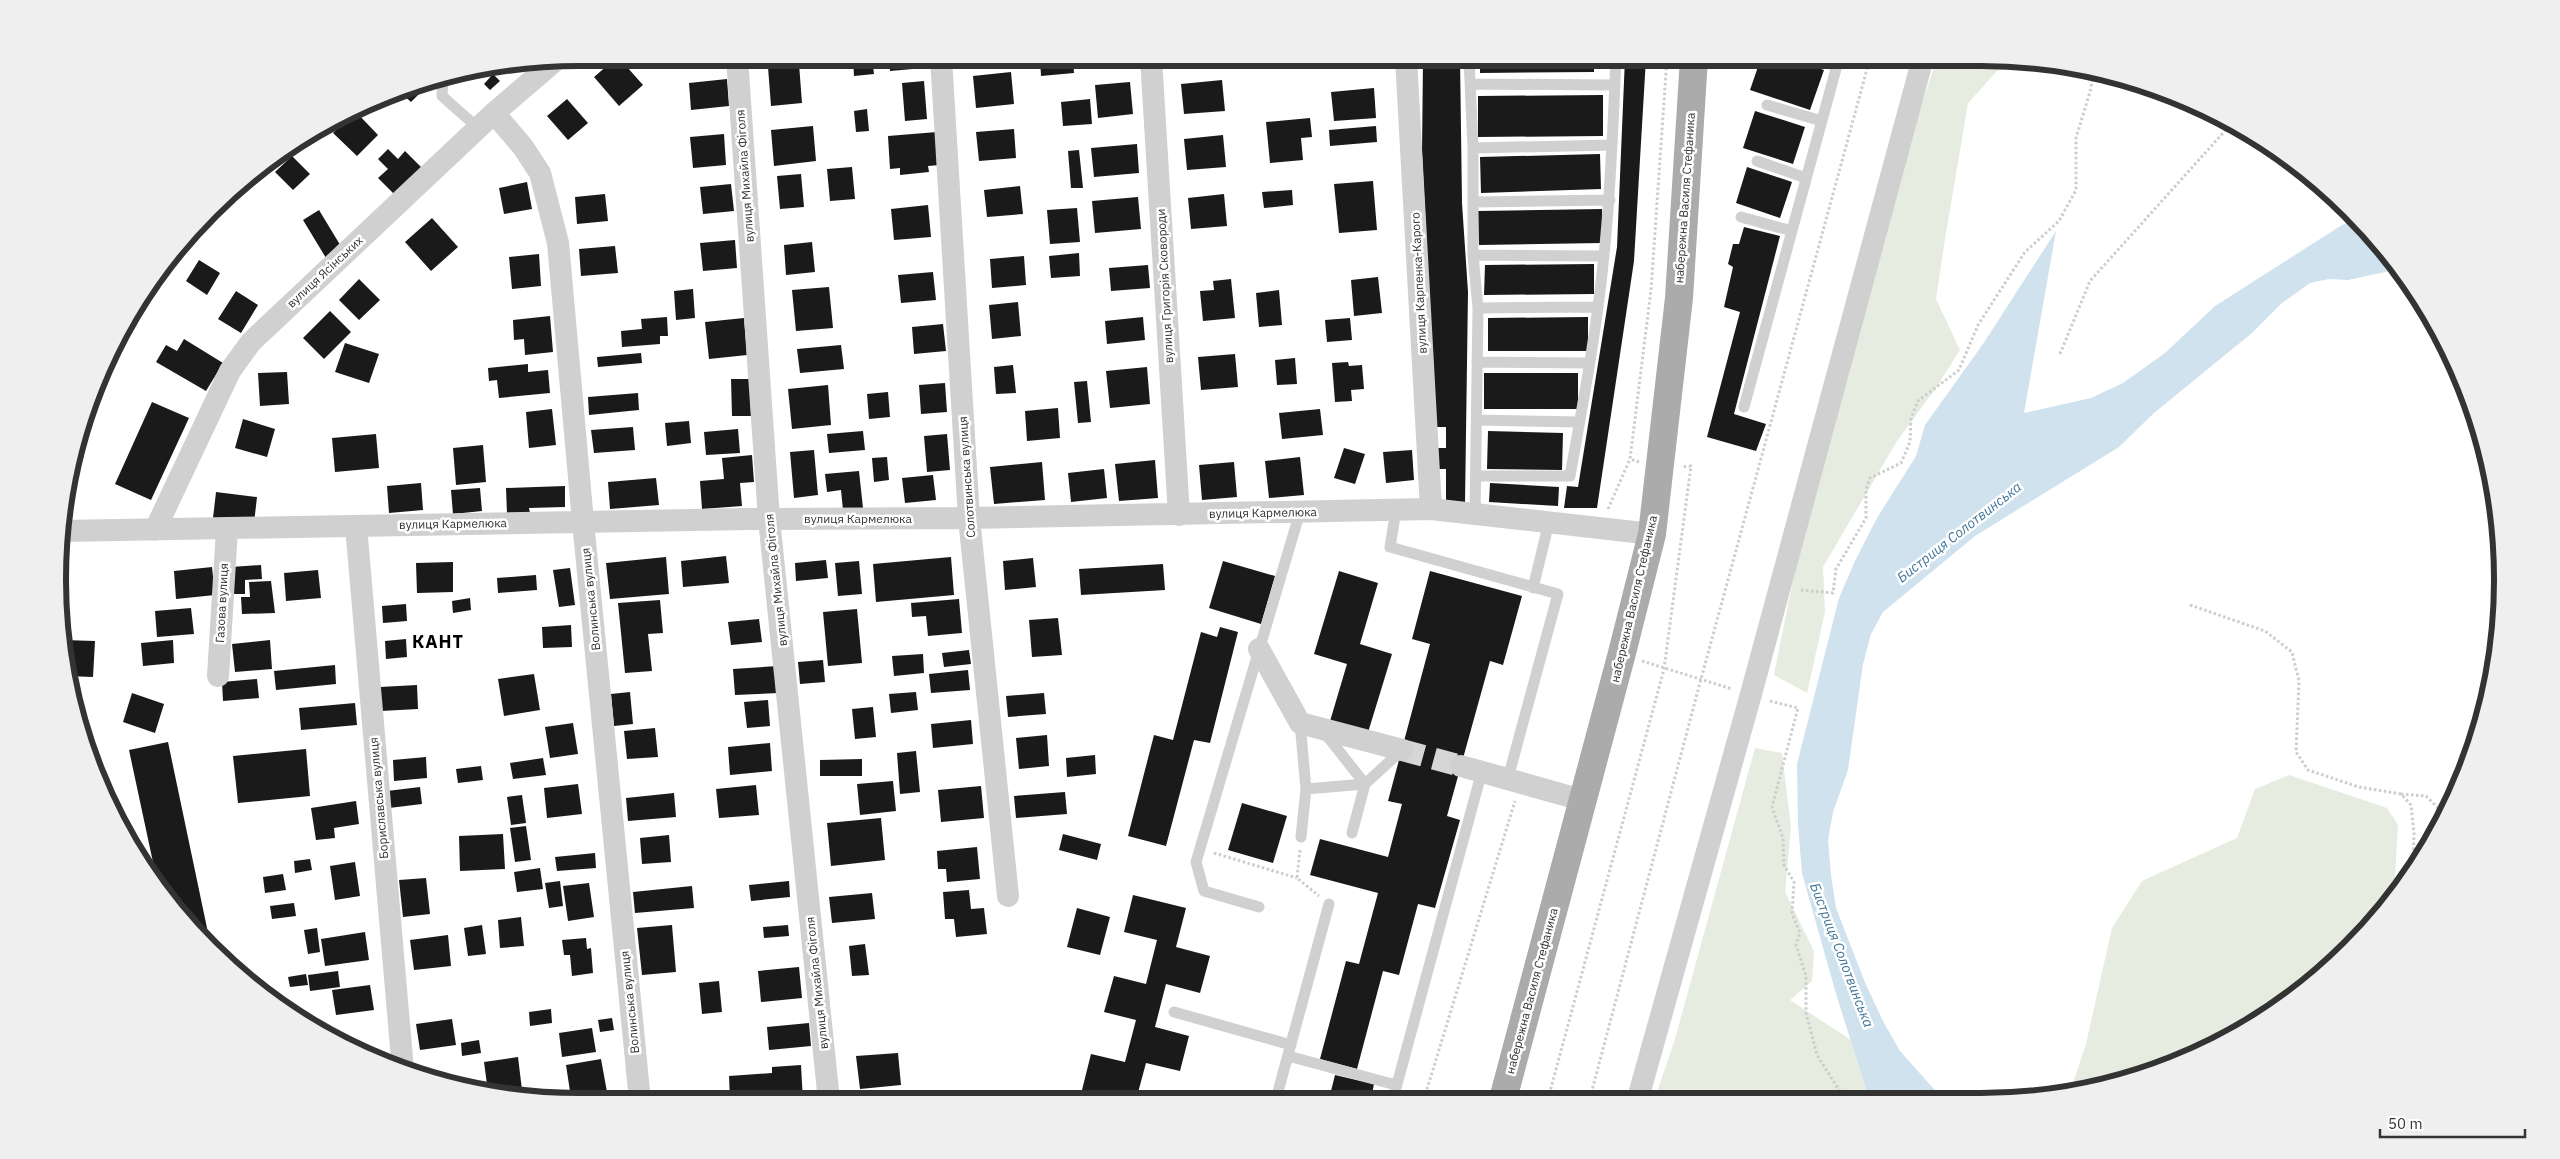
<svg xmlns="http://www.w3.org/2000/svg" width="2560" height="1159" font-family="'IBM Plex Sans',sans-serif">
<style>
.green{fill:#e6ecdf}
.water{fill:#cfe2ee}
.building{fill:#1a1a1a}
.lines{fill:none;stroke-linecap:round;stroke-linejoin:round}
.minor-tunnel{stroke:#d6d6d6;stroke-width:22;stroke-dasharray:22 11;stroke-linecap:butt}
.path{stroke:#cdcdcd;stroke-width:3;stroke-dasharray:2.5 2.5;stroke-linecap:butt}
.service{stroke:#d0d0d0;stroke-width:11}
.minor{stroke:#d0d0d0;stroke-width:22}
.primary{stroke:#ababab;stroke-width:28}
.labels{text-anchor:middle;stroke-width:5;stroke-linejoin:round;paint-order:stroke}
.street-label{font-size:12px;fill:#333;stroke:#fff}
.water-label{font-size:14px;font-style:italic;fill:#3f7597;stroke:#fff}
.district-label{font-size:18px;font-weight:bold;letter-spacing:1px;fill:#000;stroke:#fff}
.rim{fill:none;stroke:#333;stroke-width:6}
</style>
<rect width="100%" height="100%" fill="#fff"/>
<path class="green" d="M1937,58L2007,60L1968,103L1944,245L1936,299L1960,350L1936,388L1897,441L1823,567L1825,612L1807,693L1774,675C1814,466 1870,259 1937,58Z
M1755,748L1782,753L1791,827L1785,892L1814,951L1812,981L1790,1000L1851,1040L1869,1098H1655L1675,1039Z
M2289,775L2387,808L2398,825L2394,893L2324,972L2211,1048L2148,1074L2070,1092L2086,1044L2112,928L2142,881L2237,838L2255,789Z"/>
<path class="water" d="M2356,220L2399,269L2348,280L2329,279L2310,283L2282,303L2252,333L2154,413L2119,447L1975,536L1883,612L1871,634L1863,664L1848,770L1833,812L1828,840L1831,875L1836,908L1866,985L1884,1023L1900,1051L1941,1097L1869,1098L1836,994L1802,873L1798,825L1797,764L1839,598L1855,561L1877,518L1916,456L1925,425L1983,344L2056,231L2024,413L2091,398L2123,383L2165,353L2215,306L2342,225Z"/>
<path class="building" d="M616,58H619L643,85L619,106L594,77Z
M853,58H872L874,74L854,76Z
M889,58H923L924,68L890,71Z
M1040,58H1073L1074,73L1041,76Z
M1241,58H1266L1267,61L1242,63Z
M1423,58H1460L1462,203L1468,292L1465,503H1446V469H1438V448H1446V427H1436L1422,153Z
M1480,58H1594V72L1480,73Z
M1625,58H1646L1634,261L1597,508H1564L1567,486L1578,487L1617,247Z
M1761,58H1786L1824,70L1810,110L1750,90Z
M799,64L802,103L771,106L768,67Z
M1011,72L1014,104L976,108L973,76Z
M493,74L500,81L490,90L484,84Z
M434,79L411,102L399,91L411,85Z
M727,79L729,106L691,110L689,83Z
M1222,80L1225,111L1184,114L1181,84Z
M924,81L927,119L905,121L902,83Z
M1130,82L1133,114L1098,118L1095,85Z
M1374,88L1376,118L1334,121L1331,92Z
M1603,95V136L1478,137V96Z
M567,99L588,123L568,140L547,116Z
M1090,99L1092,124L1063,126L1061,102Z
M867,109L869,131L856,132L854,111Z
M355,111L378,135L357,156L333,133Z
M1755,111L1805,127L1793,164L1743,148Z
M1310,118L1312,137L1301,138L1303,160L1270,163L1266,122Z
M813,126L816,161L774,166L771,130Z
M1376,126L1377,142L1330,146L1329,130Z
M1014,129L1016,158L979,161L976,132Z
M937,132L940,165L928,166L929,172L900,175V168L890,169L888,136Z
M724,134L726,165L693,168L690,137Z
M1223,135L1226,167L1187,170L1184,139Z
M1137,144L1139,173L1094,177L1091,148Z
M388,149L398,159L405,151L424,170L397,197L378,178L388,169L378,159Z
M1079,150L1083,188H1071L1068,151Z
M1600,154L1601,189L1481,193L1480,157Z
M292,156L310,174L293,190L275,172Z
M852,167L855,199L830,201L827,169Z
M1747,167L1792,182L1780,218L1736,203Z
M801,174L804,207L780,209L777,176Z
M1373,181L1377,230L1339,233L1334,184Z
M527,182L532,209L504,214L499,188Z
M731,184L734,211L703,214L700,187Z
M1020,186L1023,214L987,217L984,190Z
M1292,190L1293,205L1264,208L1262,192Z
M605,194L608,221L577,224L575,197Z
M1224,194L1227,226L1191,229L1188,198Z
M1138,197L1141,229L1095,233L1092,201Z
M928,205L931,237L894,240L891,209Z
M1077,208L1080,242L1050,244L1047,210Z
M1602,209V243L1479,245L1478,211Z
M319,210L342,248L326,258L303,220Z
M432,218L458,247L431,271L405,242Z
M1744,227L1780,236L1734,414L1766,424L1756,451L1707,437L1740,312L1724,307L1733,267L1728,264L1733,244H1739Z
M735,240L737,268L703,271L700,243Z
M812,242L815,272L786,275L784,245Z
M615,246L618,273L581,276L579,249Z
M1079,253L1080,276L1051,278L1049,256Z
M539,254L541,286L512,289L509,257Z
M1024,256L1026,285L992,288L990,259Z
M199,260L220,273L207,295L186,281Z
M1594,264V294L1484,295L1485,265Z
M1148,265L1150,288L1111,291L1109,268Z
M933,272L936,300L901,303L898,275Z
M1378,277L1382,313L1354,316L1351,280Z
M359,279L380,300L359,320L339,300Z
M1231,279L1235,318L1203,321L1200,291L1214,290L1213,281Z
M829,287L833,328L796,331L792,290Z
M693,289L695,318L676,320L674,291Z
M1279,290L1282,325L1259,327L1256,293Z
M236,291L258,305L241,333L218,319Z
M1018,302L1021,336L992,339L989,305Z
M330,311L351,332L324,359L303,338Z
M550,316L553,352L525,355L524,339L514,340L513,320Z
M667,317L668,336H660V344L622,347L621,331L642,329L641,319Z
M1143,317L1145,340L1107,344L1105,321Z
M1588,317V351H1488V318Z
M744,318L747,355L709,359L705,322Z
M1350,318L1352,340L1327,342L1325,320Z
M943,324L946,351L914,354L912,327Z
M184,339L223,363L206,391L156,362L166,345L177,351Z
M345,343L379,354L369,383L335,372Z
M841,345L844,369L800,373L797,349Z
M641,353L642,363L598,367L597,357Z
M1235,354L1238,387L1201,390L1198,357Z
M1295,358L1297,384L1277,385L1275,360Z
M1348,362L1349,366L1362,365L1364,389L1351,390L1352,401L1335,402L1332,363Z
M528,364V372L548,370L550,393L499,398L497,380L489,381L488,368Z
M1013,365L1016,393L996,394L994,367Z
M1147,367L1150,404L1110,408L1106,371Z
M287,372L289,404L260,406L258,373Z
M1484,373H1578V409H1484Z
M731,379H750L751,416H732Z
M1087,381L1091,422L1078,423L1074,382Z
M945,383L947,412L921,414L919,385Z
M828,385L831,425L792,429L788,389Z
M888,392L890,417L869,419L867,394Z
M638,393L639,410L589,415L588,397Z
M152,402L189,418L151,500L115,484Z
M1058,408L1060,438L1027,441L1025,411Z
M552,409L556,445L529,448L526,412Z
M1320,409L1323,435L1282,439L1279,413Z
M243,419L275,429L267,457L235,448Z
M689,421L691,443L667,446L665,423Z
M633,427L635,450L594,453L591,430Z
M738,429L740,453L706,455L704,432Z
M863,431L865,450L829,453L827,434Z
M1488,431L1563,433L1562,470L1487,469Z
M376,434L379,468L335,472L332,438Z
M947,434L950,470L927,472L924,436Z
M483,445L486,482L456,485L453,448Z
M1344,448L1365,454L1355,484L1334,478Z
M814,450L818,495L794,498L790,452Z
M1412,450L1414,480L1386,483L1383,452Z
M752,455L754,482L740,483L742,506L702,509L700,481L724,479L722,458Z
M887,457L889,480L874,482L872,458Z
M1300,457L1304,495L1269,498L1265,461Z
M1155,460L1158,498L1119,501L1115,464Z
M1042,462L1045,500L994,504L990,467Z
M1234,462L1237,497L1202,500L1199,465Z
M1104,469L1107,498L1071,502L1068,473Z
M859,471L863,508L843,510L841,490L827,492L825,474Z
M933,475L936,500L905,503L902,478Z
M656,478L659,505L610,509L608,482Z
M421,483L423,510L389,513L387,486Z
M1490,483L1559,487L1558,506L1489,502Z
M565,486V507L529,508L530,513L507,514L506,488Z
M480,488L482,511L453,514L451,490Z
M216,492L257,497L254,523L213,518Z
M726,556L729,583L683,587L681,561Z
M666,557L669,594L610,599L606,563Z
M951,557L954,595L876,602L873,564Z
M1033,558L1036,587L1005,590L1003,561Z
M826,560L828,578L796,581L795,563Z
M859,561L862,594L838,596L835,563Z
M1223,561L1275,576L1261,624L1209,608Z
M453,562V592L417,593L416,563Z
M1163,564L1165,590L1081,595L1079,569Z
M65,565L68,600H60L59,566Z
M261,565L262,579L245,580V594H232L231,567Z
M212,567L215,595L176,599L174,571Z
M570,568L575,605L559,607L553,570Z
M318,570L321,598L286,601L284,573Z
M1339,571L1378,583L1360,644L1392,654L1366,739L1328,728L1347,664L1314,654Z
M1430,571L1522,596L1503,665L1490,661L1447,816L1460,820L1435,908L1418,904L1399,975L1383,971L1357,1069L1320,1059L1346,961L1359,964L1378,893L1310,875L1320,839L1388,857L1402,804L1388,801L1430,644L1412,639Z
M536,575L537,590L498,593L497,578Z
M271,581L275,613L242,614L241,597H250L249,582Z
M470,598L471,610L453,613L452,601Z
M959,599L962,633L928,636L926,616L912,617L911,603Z
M660,600L663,633L648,634L652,671L625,673L618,603Z
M406,604L407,621L383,623L382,606Z
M191,608L194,634L157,637L155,611Z
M857,609L862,663L828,666L823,612Z
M1058,618L1062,655L1032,657L1029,620Z
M759,619L762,642L731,645L728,622Z
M571,625L572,647L543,648L542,627Z
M1220,627L1238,632L1210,743L1194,740L1166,846L1128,836L1154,735L1173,740L1201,632L1217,637Z
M406,639L407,657L386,659L385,641Z
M63,640L95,641L93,677L67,676Z
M173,640L174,663L143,666L141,643Z
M270,640L272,669L235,672L232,644Z
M969,650L971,664L944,667L942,653Z
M923,654L924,673L894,676L892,656Z
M823,660L825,682L800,684L798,662Z
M335,665L336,684L276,690L274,671Z
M778,666L779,693L735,695L733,669Z
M968,670L970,690L931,693L929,674Z
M534,674L540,710L504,716L498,679Z
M257,679L259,698L223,701L222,682Z
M417,685L418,709L381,711L380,687Z
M630,692L633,724L614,726L611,694Z
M916,692L918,710L891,713L889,694Z
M132,693L164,704L155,733L123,722Z
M1044,693L1046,714L1008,717L1006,696Z
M768,700L770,726L747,728L744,702Z
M355,703L357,725L301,730L299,708Z
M873,707L876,737L855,739L852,709Z
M971,720L973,744L933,748L931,724Z
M573,723L578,754L550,758L545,727Z
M655,728L658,757L627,759L624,731Z
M1047,735L1049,766L1019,769L1016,738Z
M168,742L211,947L187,923L157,881L129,750Z
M770,743L772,771L730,775L728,747Z
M306,749L310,796L238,803L233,756Z
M916,751L920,792L900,794L897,753Z
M1095,755L1096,774L1067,777L1066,758Z
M426,757L427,778L394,781L393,760Z
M543,758L546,775L513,779L510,763Z
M862,759V776H820V760Z
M481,766L483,780L458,783L456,769Z
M893,781L896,811L860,815L857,784Z
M578,784L582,814L547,818L544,788Z
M756,785L759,815L719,818L716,789Z
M981,786L984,818L941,822L938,790Z
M420,787L422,804L389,808L387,791Z
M1065,792L1067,814L1016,818L1014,796Z
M674,793L676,817L628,821L626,798Z
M522,795L526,823L511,825L507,797Z
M356,801L359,824L334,828L335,838L316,840L311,808Z
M1242,803L1287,816L1273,863L1228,850Z
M881,818L885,860L831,866L827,823Z
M526,826L531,860L515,862L510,828Z
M503,834L505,869L460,871L459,836Z
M1063,834L1101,844L1097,860L1059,850Z
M669,835L671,862L642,864L640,838Z
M977,847L980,879L947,882L946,869H938L937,851Z
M595,853L596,868L557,871L555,857Z
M310,859L312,870L295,873L294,861Z
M355,862L360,896L335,900L330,866Z
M540,868L543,889L517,892L514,872Z
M283,874L286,890L265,893L263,877Z
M426,878L430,914L403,917L399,880Z
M560,881L563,906L549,908L545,883Z
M789,881L790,897L751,901L749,885Z
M589,883L594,917L568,921L563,886Z
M692,886L694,908L635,913L633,892Z
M969,890L971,909L984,908L987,934L956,937L954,919H945L943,892Z
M872,893L875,919L832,923L829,897Z
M1133,895L1186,908L1176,947L1210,956L1200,993L1166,984L1155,1027L1189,1036L1180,1071L1146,1063L1136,1100H1123L1082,1090L1091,1054L1125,1062L1136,1020L1104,1012L1114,976L1146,984L1157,940L1124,932Z
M294,903L296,916L272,919L270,906Z
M1077,908L1110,917L1100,955L1067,947Z
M521,917L524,946L500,948L498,920Z
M482,925L486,954L468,956L464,928Z
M672,925L676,972L642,975L637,928Z
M788,925L789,936L764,938L763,927Z
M317,928L320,952L308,954L304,930Z
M365,932L369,960L325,966L321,939Z
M448,935L451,966L414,970L410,940Z
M586,938L587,949L591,948L593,973L572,976L570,955H564L562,940Z
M865,944L869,975L852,976L849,946Z
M799,967L802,998L761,1002L758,971Z
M338,971L340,987L310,991L308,975Z
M306,974L308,985L290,987L288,977Z
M719,981L722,1012L702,1014L699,983Z
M370,985L374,1010L336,1015L332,990Z
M551,1009L552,1023L530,1026L529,1012Z
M612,1018L614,1030L600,1032L598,1020Z
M452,1019L456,1045L420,1050L416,1024Z
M809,1023L811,1046L769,1050L767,1027Z
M592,1028L596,1052L562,1057L559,1033Z
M479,1040L481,1053L462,1056L461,1043Z
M898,1053L901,1085L860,1089L856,1056Z
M518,1057L522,1090L488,1092L484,1062Z
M601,1059L607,1092L571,1098L566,1065Z
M801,1065L803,1101H730L729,1076L772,1073V1067Z
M1335,1075L1374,1084L1371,1099H1329Z
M449,1076L450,1084L430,1079V1078Z"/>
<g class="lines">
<path class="minor-tunnel" d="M1402,750L1461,766"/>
<path class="path" d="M2060,354L2090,281L2232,123
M1639,462L1630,459L1651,290L1667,58
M1608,509L1630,459
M1801,590L1833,593L1836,569L1866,518V490L1870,478L1901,463L1910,442L1911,418L1918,401L1959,370L1978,325L2025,252L2059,221L2076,190V138L2090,92L2094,71
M2190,605L2265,631L2292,652L2299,681L2296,752L2308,770L2359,787L2401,794L2411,805L2414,833L2413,871
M1642,661L1732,689
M1770,701L1798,708L1772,807L1783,838L1784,865L1794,882L1792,913L1800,933L1796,945L1806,976V1013L1817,1055L1844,1098
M2401,794L2426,796L2443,813
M1300,850L1297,878L1319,896
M1214,853L1297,878
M1590,1098L1701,679L1870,58
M1424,1099L1515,801
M1548,1099L1664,669L1691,466L1681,467"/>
<path class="service" d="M1469,58L1473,148V255L1478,308L1475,514
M1810,58L1837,66
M443,77L442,96L478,128
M1470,84L1615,85
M1767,105L1822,121
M1473,148L1612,145
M1757,161L1806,178
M1473,202L1610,200
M1741,217L1792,231
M1473,255L1604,256
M1478,308L1598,307
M1477,362L1589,363
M1744,407L1839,58
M1477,420L1579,422
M1477,476H1570C1583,403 1597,329 1604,255C1611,189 1613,123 1616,58
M1396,510L1390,547L1558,594L1508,778
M1533,588L1549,522
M1300,723L1306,789L1301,837
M1324,732L1365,784L1352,833
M1306,789L1365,784L1402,750
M1259,907L1204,891L1196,862L1300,512
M1174,1012L1291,1045
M1288,1056L1396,1085
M1276,1099L1329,904
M1393,1099L1482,771"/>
<path class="minor" d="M737,58L769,519L829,1101
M941,58L969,518L1008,896
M1151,58L1179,515
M1406,58L1431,509
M494,113L523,147L540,173L558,243L583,522L640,1101
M356,526L403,1070
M155,530L230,371L251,342L494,113L556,60
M62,531L749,519L969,518L1431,509L1652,534
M1259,649L1300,723L1402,750
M218,676L227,529
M1461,766L1582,800
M1638,1098L1751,694L1923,58"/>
<path class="primary" d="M1503,1099L1622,653L1652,534L1679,298L1694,58"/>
</g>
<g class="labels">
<g class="street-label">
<text transform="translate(745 176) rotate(-94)" y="4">вулиця Михайла Фіголя</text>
<text transform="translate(1685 198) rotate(-86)" y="4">набережна Василя Стефаника</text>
<text transform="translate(325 272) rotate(-43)" y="4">вулиця Ясінських</text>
<text transform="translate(1419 283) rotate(-93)" y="4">вулиця Карпенка-Карого</text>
<text transform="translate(1165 286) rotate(-93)" y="4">вулиця Григорія Сковороди</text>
<text transform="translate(967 477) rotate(-94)" y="4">Солотвинська вулиця</text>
<text transform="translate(1263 513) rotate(-1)" y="4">вулиця Кармелюка</text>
<text x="858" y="523">вулиця Кармелюка</text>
<text transform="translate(453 524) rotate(-1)" y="4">вулиця Кармелюка</text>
<text transform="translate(776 580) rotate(-96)" y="4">вулиця Михайла Фіголя</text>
<text transform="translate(591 599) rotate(-96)" y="4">Волинська вулиця</text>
<text transform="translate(1634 599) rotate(-77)" y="4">набережна Василя Стефаника</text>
<text transform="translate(222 603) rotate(-87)" y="4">Газова вулиця</text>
<text transform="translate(379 798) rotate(-95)" y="4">Бориславська вулиця</text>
<text transform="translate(817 983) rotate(-96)" y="4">вулиця Михайла Фіголя</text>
<text transform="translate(1532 991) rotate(-75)" y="4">набережна Василя Стефаника</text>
<text transform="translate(630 1002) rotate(-96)" y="4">Волинська вулиця</text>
</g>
<g class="water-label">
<text transform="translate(1959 532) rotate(-38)" y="5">Бистриця Солотвинська</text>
<text transform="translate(1842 955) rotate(69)" y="5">Бистриця Солотвинська</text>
</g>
<g class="district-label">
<text x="438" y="648">КАНТ</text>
</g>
</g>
<path d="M0 0H2560V1159H0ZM579 66H1981A513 513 0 0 1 2494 579V580A513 513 0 0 1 1981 1093H579A513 513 0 0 1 66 580V579A513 513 0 0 1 579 66Z" fill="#efefef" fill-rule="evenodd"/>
<path class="rim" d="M579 66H1981A513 513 0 0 1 2494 579V580A513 513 0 0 1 1981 1093H579A513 513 0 0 1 66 580V579A513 513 0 0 1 579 66Z"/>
<path d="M2380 1129v8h145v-8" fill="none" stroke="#333333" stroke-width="2.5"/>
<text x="2388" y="1129" font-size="15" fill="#333333" stroke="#ffffff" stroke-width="4" paint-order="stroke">50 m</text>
</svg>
